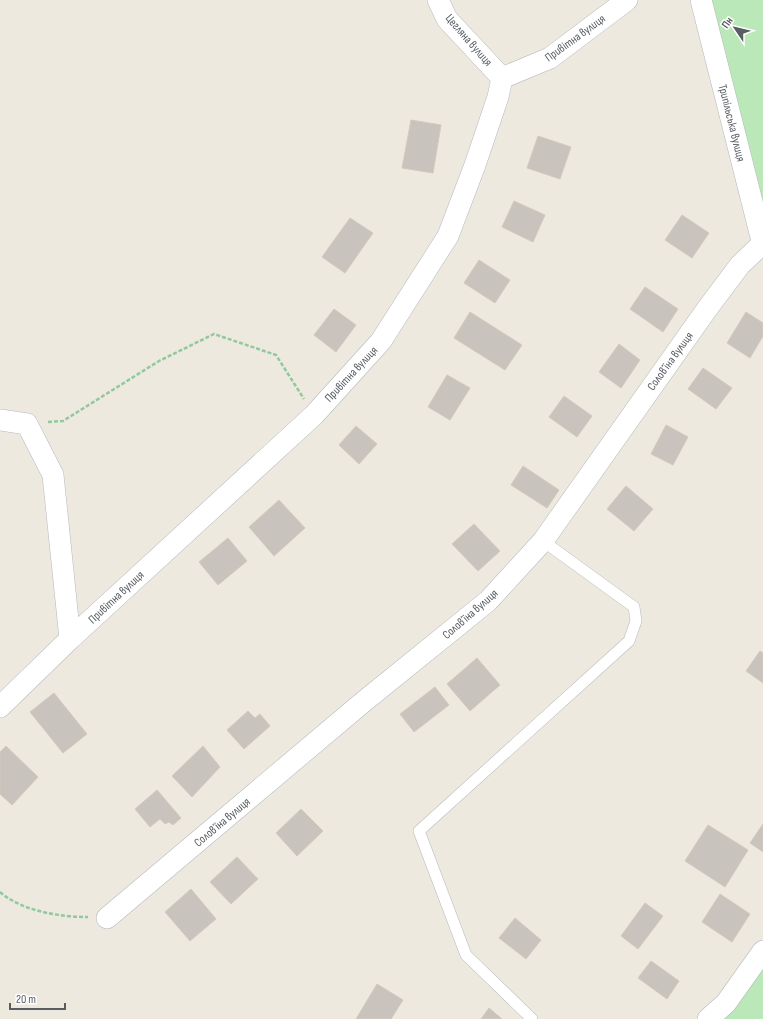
<svg xmlns="http://www.w3.org/2000/svg" width="763" height="1019" font-family="'Sofia Sans Condensed',sans-serif">
<style>
.green{fill:#bbe8b8}
.building{fill:#c8c3bc;stroke:#d2cabd}
.lines{fill:none;stroke-linecap:round;stroke-linejoin:round}
.service-casing{stroke:#b5b9be;stroke-width:12}
.minor-casing{stroke:#b5b9be;stroke-width:22}
.path{stroke:#91c99d;stroke-width:2.5;stroke-dasharray:4 2;stroke-linecap:butt}
.service{stroke:#fff;stroke-width:11}
.minor{stroke:#fff;stroke-width:21}
.labels{text-anchor:middle;stroke-width:3.5;stroke-linejoin:round;paint-order:stroke}
.street-label{font-size:12px;fill:#585d62;stroke:#fff}
</style>
<rect width="100%" height="100%" fill="#ede9df"/>
<path class="green" d="M709,0H763V213Z
M763,966V1019H721Z"/>
<path class="building" d="M411,120L441,125L433,173L402,168Z
M538,136L571,147L560,179L527,168Z
M514,201L545,215L533,242L502,227Z
M682,215L709,233L692,258L665,240Z
M350,218L373,233L345,273L322,257Z
M479,260L510,280L495,303L464,283Z
M645,287L678,309L663,332L630,309Z
M334,309L356,325L336,352L314,335Z
M470,312L522,345L505,370L454,338Z
M746,312L763,323V336L750,358L727,343Z
M619,344L640,360L621,388L599,372Z
M703,368L732,388L716,409L688,389Z
M447,375L470,388L450,420L428,407Z
M564,396L592,416L577,437L549,417Z
M666,425L688,437L673,465L651,454Z
M356,426L377,444L359,464L339,445Z
M523,466L559,490L547,508L511,485Z
M626,486L653,509L634,531L607,509Z
M279,500L305,528L274,556L249,527Z
M474,524L500,551L478,571L452,544Z
M228,538L247,561L218,585L199,562Z
M760,651L763,653V683L746,671Z
M477,658L500,685L470,711L447,684Z
M435,687L449,705L414,732L400,714Z
M54,693L87,734L63,753L30,712Z
M248,711L255,718L260,714L270,726L244,749L227,730Z
M6,746L38,777L12,805L0,794V752Z
M203,746L220,767L192,797L172,776Z
M157,790L181,818L173,825L169,822L165,824L160,819L150,827L135,809Z
M301,809L323,831L297,856L276,833Z
M763,824V852L750,843Z
M708,825L748,850L725,887L685,861Z
M237,857L258,879L231,904L210,882Z
M191,889L216,919L190,941L165,912Z
M720,894L750,914L732,942L702,922Z
M645,903L663,916L638,949L621,936Z
M515,918L541,940L526,959L499,938Z
M651,961L679,981L667,999L638,978Z
M377,984L403,1000L391,1019H356Z
M489,1008L502,1019H481Z"/>
<g class="lines">
<g class="service-casing">
<path id="service" d="M532,1019L466,955L419,831L629,641L636,621L634,607L543,541"/>
</g>
<g class="minor-casing">
<path id="minor" d="M438,0L447,19L502,78
M701,0L763,245
M0,420L27,424L53,475L70,639
M0,707L70,639L314,415L381,341L448,236L475,165L498,97L502,78L550,58L627,0
M107,918L362,703L488,601L543,541L707,309L740,265L762,244
M708,1019L726,1003L763,951"/>
</g>
<path class="path" d="M48,422L63,421L159,361L214,334L276,355L304,399
M0,892C22,911 59,917 88,917"/>
<use href="#service" class="service"/>
<use href="#minor" class="minor"/>
</g>
<g class="labels">
<g class="street-label">
<text transform="translate(575 38) rotate(-36)" y="4">Привітна вулиця</text>
<text transform="translate(469 40) rotate(49)" y="4">Цегляна вулиця</text>
<text transform="translate(732 123) rotate(76)" y="4">Трипільська вулиця</text>
<text transform="translate(670 361) rotate(-54)" y="4">Соловʼїна вулиця</text>
<text transform="translate(351 374) rotate(-47)" y="4">Привітна вулиця</text>
<text transform="translate(116 597) rotate(-43)" y="4">Привітна вулиця</text>
<text transform="translate(470 614) rotate(-41)" y="4">Соловʼїна вулиця</text>
<text transform="translate(222 822) rotate(-40)" y="4">Соловʼїна вулиця</text>
</g>
</g>
<g transform="translate(735 28) rotate(305)" stroke="#ffffff" stroke-width="3" paint-order="stroke">
<path d="M0-3L7 15L0 10L-7 15Z" fill="#585d62"/>
<text y="-6" font-size="11" font-weight="bold" text-anchor="middle" fill="#585d62">Пн</text>
</g>
<path d="M10 1003v6h55v-6" fill="none" stroke="#585d62" stroke-width="2"/>
<text x="16" y="1003" font-size="12" fill="#585d62" stroke="#ffffff" stroke-width="3" paint-order="stroke">20 m</text>
</svg>
